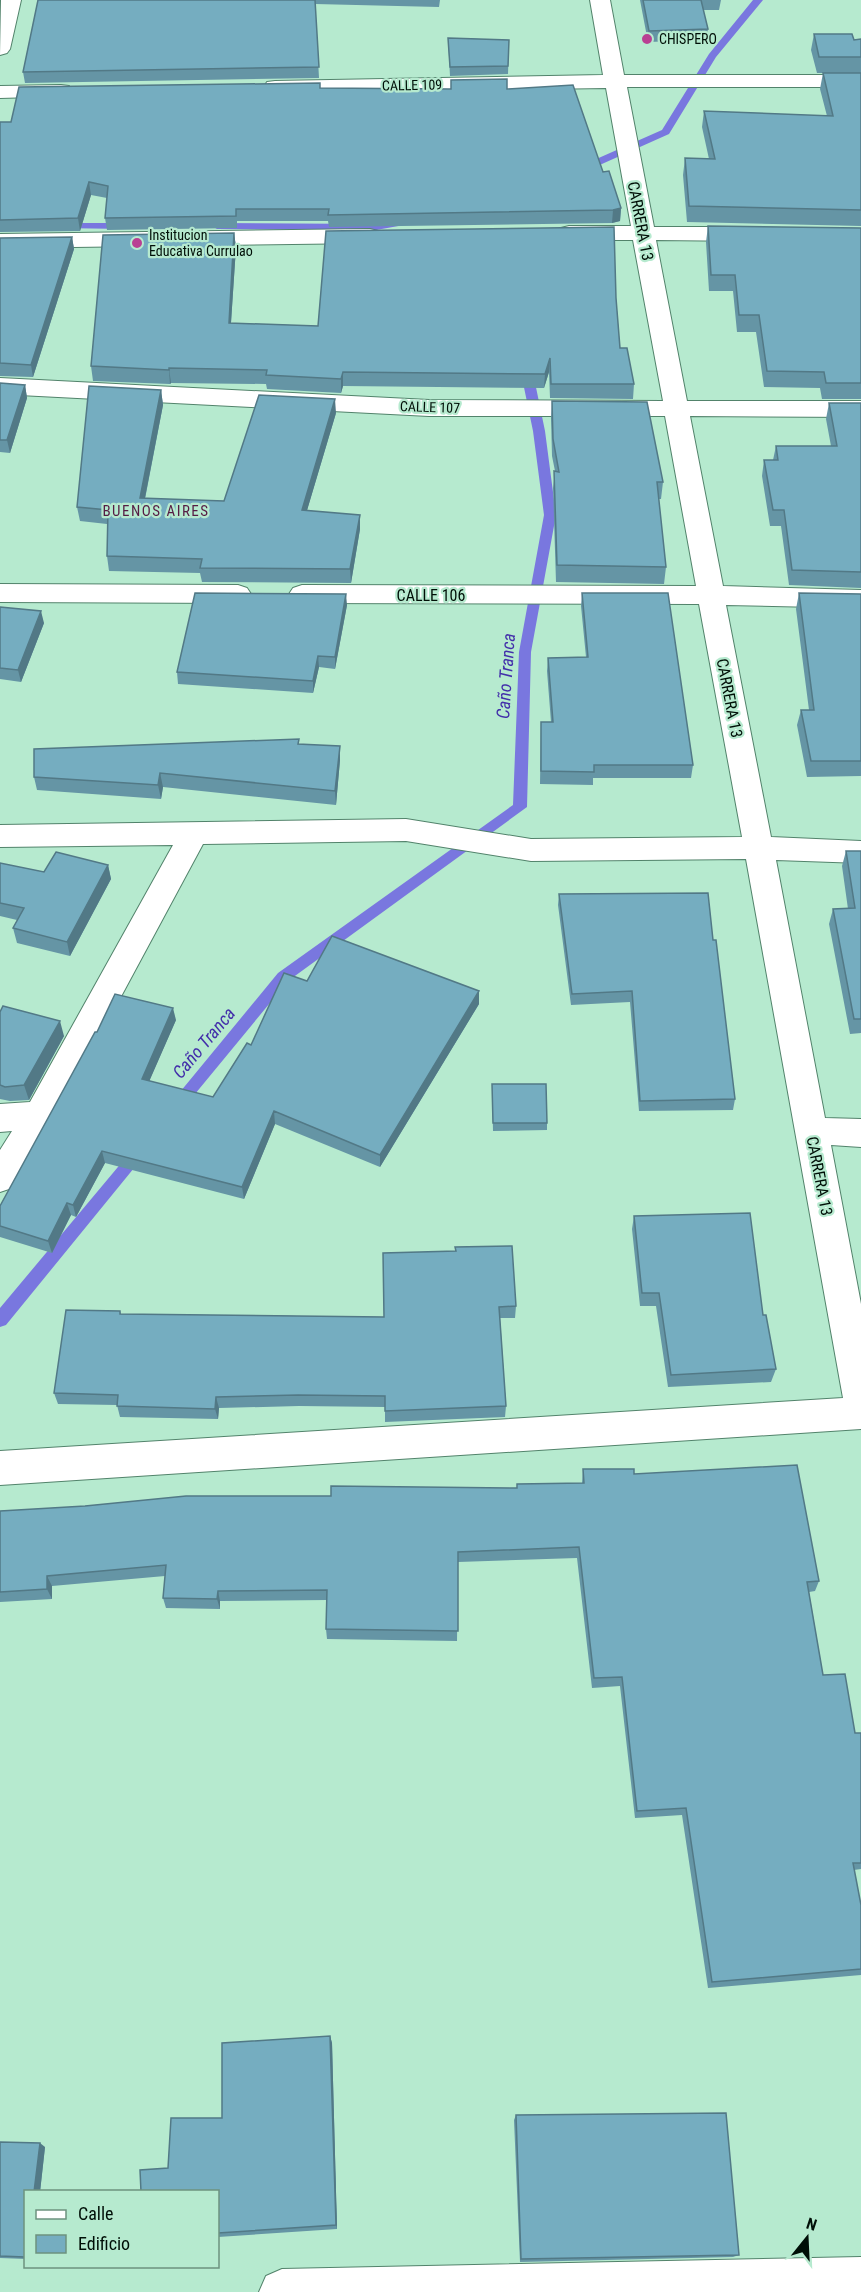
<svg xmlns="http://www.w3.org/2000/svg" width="861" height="2292" font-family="'Roboto Condensed',sans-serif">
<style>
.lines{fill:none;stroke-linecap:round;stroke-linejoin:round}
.stream{fill:#7977df;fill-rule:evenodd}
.minor-casing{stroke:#52836b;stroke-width:2}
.minor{fill:#fff;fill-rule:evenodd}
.wall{fill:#6595a5}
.shaded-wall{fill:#527986}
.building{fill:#75adc0;stroke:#527986;stroke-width:1.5}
.poi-dot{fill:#b94093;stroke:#b6eacf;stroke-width:2}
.labels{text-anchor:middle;stroke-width:4.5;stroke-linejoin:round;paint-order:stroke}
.far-poi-label{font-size:14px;fill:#000f07;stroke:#b6eacf;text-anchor:start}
.far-street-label{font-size:14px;fill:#000f07;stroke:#b6eacf}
.far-neighbourhood-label{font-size:15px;letter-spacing:1.5px;fill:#561c44;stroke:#b6eacf}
.street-label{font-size:16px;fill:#000f07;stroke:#b6eacf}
.water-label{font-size:18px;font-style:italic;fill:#432faa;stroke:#b6eacf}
</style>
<rect width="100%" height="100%" fill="#b6eacf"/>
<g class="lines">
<path class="stream" d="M753,0H763L716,57L669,134L584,172H576V168L662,130L709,54Z
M400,220L404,221V225L376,230L217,229L212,226L217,223L376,224Z
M61,223H127L132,226L127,229L57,228V224Z
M526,365L532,368L545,431L556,515L531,652L527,807L288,981L181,1111H171L169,1107L171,1103L278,973L513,805L519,652L544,515L533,431L520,368Z
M138,1147L143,1149L146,1153L143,1157L6,1325L0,1327V1308L133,1149Z"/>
<g class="minor-casing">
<path id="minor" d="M1,0H21L10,49L7,53L0,55Z
M590,0H610L624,75H861V87H627L654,227H751L759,229L762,234L759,239L751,241L656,240L687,401H861V417L690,416L723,586L861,590V608L726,605L771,837L861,841V863L776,860L825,1118L861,1119V1147L831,1145L861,1304V1429L0,1485V1451L843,1398L746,859L531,861L406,841L203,844L52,1125L12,1188L0,1192V1150L12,1131L0,1132V1104L30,1102L173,845L0,847V825L406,819L531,839L742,837L699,604L302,603L293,600L289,594L293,588L302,585L696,586L665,416H429L0,394V378L429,400L663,401L633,240H569L561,238L558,233L561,228L569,226H631L606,88L275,93L267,92L264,87L267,82L275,81L603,75Z
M61,85L69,86L72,91L69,96L0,98V86Z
M370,229L378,231L381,236L378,241L370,243L0,248V234Z
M0,584L238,585L247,588L251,594L247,600L238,603L0,602Z
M861,2257V2292H259L266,2276L282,2269Z"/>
</g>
<use href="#minor" class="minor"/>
</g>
<path class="wall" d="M38,0H440L439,7L315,4L319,78L25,83L23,72Z
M640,0H721L719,10H703L708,29L706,40L648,42Z
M814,34L854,40L861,39V73H817L811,50Z
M448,38L509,40L508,74L450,76Z
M823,73H861V226L687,222L683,175L685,158L709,159L702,127L704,111L827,116L820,89Z
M451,80L507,89L603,172L621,208L620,221L612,223L329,227L328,221H237V228L107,230L105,218L107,198L91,195L80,231L0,232V122H11L320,88L451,89Z
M708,226L861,228V399H822L820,388L764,387L756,332H737L733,291H709L706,242Z
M234,233L236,247L231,323L318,326L616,298L620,348L634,384L633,399L550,398L549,372L544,388L343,386L341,393L267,389L266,384L171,383L170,384L93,381L91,366Z
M72,237L74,249L33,377L0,376V238Z
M0,383L25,385L27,398L10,453L0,452Z
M161,390L163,405L145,499L224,501L336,413L307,510L360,529L351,583L202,582L200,573L109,571L107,556V524L80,521L77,507Z
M552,401L663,482L661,499H658L666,567L664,584L556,582L553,488L555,471L552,456L551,418Z
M829,403H861V588L789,585L781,526H770L762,476L764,460H773L776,446H831L826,419Z
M582,593L693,765L691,778H593V785L540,784L541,722H551L547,671L548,658L586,657L581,606Z
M799,593L861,594V776L807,777L797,725L801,710H809L796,609Z
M347,605L335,669L319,667L313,693L178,684L177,672Z
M0,607L44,623L21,682L0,679Z
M300,744L340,760L336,805L163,787L161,799L37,790L34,777Z
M846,851H861V1036V1033L850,1034L829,924L833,909H848L842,866Z
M0,863L44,872L108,865L111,879L70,956L17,943L13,928L17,920L0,916Z
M559,894L713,940L735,1099L733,1110L639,1111L630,1002L571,1005L558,905Z
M307,981L479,991V1004L380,1167L275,1124L244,1199L105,1163L76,1217L71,1215L52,1253L0,1237V1206L97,1032L176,1020L149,1081L213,1097L251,1045Z
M0,1012L64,1036L29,1100L10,1101L0,1099Z
M492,1084L547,1123V1130L493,1131Z
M634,1216L763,1315L776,1369L771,1382L668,1387L656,1306H640L632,1229Z
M383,1253L516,1306L515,1318H500L506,1406L505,1417L385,1422V1407L299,1406L219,1408L218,1419L120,1417L117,1405L58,1404L54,1393L120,1311L121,1314L384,1317Z
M583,1469L634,1474L819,1581L815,1591L809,1592L823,1675L855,1733H861V1869L854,1870L861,1905V1975L708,1988L682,1815L635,1818L620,1686L592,1688L577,1558L458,1562L457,1641L327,1639L326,1629L327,1600L220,1601V1609L166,1608L163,1598L165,1576L52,1586V1599L0,1602V1511L517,1488L582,1483Z
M330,2036L332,2043L337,2229L218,2237V2192L168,2168L222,2118Z
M516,2115L739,2255L733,2257L520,2262L514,2120Z
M0,2142L45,2147L40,2192H26V2259L0,2258Z"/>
<path class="shaded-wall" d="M89,182L91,195L80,231L78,218Z
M621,208L620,221L612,223L613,210Z
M234,233L236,247L230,337L229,323Z
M72,237L74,249L33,377L31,365Z
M550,358L549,372L544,388L545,374Z
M169,368L171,383L170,384L169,370Z
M343,372V386L341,393V379Z
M25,385L27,398L10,453L7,440Z
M161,390L163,405L142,513L140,498Z
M335,399L336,413L303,524L302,510Z
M360,515V529L351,583L350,569Z
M346,594L347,605L335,669V657Z
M41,611L44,623L21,682L18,670Z
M318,656L319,667L313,693V681Z
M340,746V760L336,805L335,791Z
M160,773L163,787L161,799L158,785Z
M108,865L111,879L70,956L67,942Z
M479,991V1004L380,1167V1155Z
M173,1008L176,1020L145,1091L142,1079Z
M60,1021L64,1036L29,1100L24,1085Z
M274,1111L275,1124L244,1199L242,1187Z
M102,1151L105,1163L76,1217L73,1205Z
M67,1203L71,1215L52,1253L48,1241Z
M216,1397L219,1408L218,1419L215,1409Z
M47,1576L52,1586V1599L47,1589Z
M218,1591L220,1601V1609L217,1599Z
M330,2036L332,2043L337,2229L336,2225Z
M40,2143L45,2147L40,2192H34Z"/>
<path class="building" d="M38,0H315L319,67L23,72Z
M643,0H701L708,29L649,31Z
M814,34H852L854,40L861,39V57H819Z
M448,38L509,40L508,66L450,67Z
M823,73H861V210L689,206L685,158L715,159L704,111L833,116Z
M507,79V89L573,85L603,172L609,171L621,208L613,210L328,215L329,209H236V216L105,218L108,186L89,182L78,218L0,220V122H11L19,87L320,83V88L451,89V80Z
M708,226L861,228V383H826L824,372L767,371L759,315H739L735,275H711Z
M614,227L616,298L620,348H627L634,384H551L550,358L545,374L343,372L341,379L266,375L267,370L169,368V370L91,366L103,235L234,233L229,323L318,326L326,231Z
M72,237L31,365L0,363V238Z
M0,383L25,385L7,440H0Z
M89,386L161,390L140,498L224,501L259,395L335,399L302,510L360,515L350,569L200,568L202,559L107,556L108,510L77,507Z
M552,401L647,402L663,482H657L666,567L557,565L554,471L559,472L553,439Z
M829,403H861V572L792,570L784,510H773L764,460H778L776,446H837Z
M195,593L346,594L335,657L318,656L313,681L177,672Z
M582,593H668L693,765H594V772L541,771V722H553L548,658L588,657Z
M799,593L861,594V761H811L801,710H814Z
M0,607L41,611L18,670L0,668Z
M299,739L298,744L340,746L335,791L160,773L158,785L34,777V749Z
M846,851H861V1019H854L833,909L855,908Z
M56,852L108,865L67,942L13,928L24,908L0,903V863L44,872Z
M708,893L713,940H716L735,1099L640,1101L632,991L572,994L559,894Z
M332,936L479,991L380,1155L274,1111L242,1187L102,1151L73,1205L67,1203L48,1241L0,1226V1206L95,1032H97L115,994L173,1008L142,1079L213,1097L247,1043L251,1045L284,973L307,981Z
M3,1006L60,1021L24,1085L5,1087L0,1085V1012Z
M492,1084H546L547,1123H493Z
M750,1213L763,1315H766L776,1369L671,1375L659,1293H642L634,1216Z
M512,1246L516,1306L499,1307L506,1406L385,1411V1396L298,1395L216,1397L215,1409L117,1406L118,1395L54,1393L66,1310L120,1311V1314L384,1317L383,1253L456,1251L455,1247Z
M797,1465L819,1581L807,1582L823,1675L845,1674L855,1733H861V1863H853L861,1905V1969L712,1982L686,1808L637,1811L622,1677L594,1678L579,1547L458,1552V1631L326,1629L327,1590L218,1591L217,1599L163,1598L166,1565L47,1576V1589L0,1592V1511L85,1506L186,1496H331V1486L517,1488V1484L584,1483L583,1469H634V1474Z
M330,2036L336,2225L218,2233V2192H141L140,2170L168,2168L171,2118H222V2043Z
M726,2113L739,2255L521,2259L516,2115Z
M0,2142L40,2143L34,2192H26L25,2257L0,2256Z"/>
<g class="poi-dot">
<circle cx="647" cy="39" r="6"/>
<circle cx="137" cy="243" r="6"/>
</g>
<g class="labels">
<g class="far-poi-label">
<text x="659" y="44">CHISPERO</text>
<text x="149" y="240">Institucion<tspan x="149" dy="16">Educativa Currulao</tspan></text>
</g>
<g class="far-street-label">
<text transform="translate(412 85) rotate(-1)" y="5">CALLE 109</text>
<text transform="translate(430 407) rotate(2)" y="5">CALLE 107</text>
</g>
<g class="far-neighbourhood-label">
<text x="156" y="516">BUENOS AIRES</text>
</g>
<g class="street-label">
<text transform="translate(641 221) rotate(79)" y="6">CARRERA 13</text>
<text x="431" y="601">CALLE 106</text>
<text transform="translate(730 698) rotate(79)" y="6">CARRERA 13</text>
<text transform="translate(820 1176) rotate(79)" y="6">CARRERA 13</text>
</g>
<g class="water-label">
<text transform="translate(506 676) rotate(-86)" y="6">Caño Tranca</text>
<text transform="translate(204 1043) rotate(-50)" y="6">Caño Tranca</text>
</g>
</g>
<rect x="24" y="2190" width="195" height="78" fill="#b6eacf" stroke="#6d927f" stroke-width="1.5"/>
<rect x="36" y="2210" width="30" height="9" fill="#ffffff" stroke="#6d927f" stroke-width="1.5"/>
<text x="78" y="2220" font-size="18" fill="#000f07">Calle</text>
<rect x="36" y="2235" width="30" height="18" fill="#75adc0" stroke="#6d927f" stroke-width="1.5"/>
<text x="78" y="2250" font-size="18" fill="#000f07">Edificio</text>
<g transform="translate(807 2238) rotate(18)" stroke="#b6eacf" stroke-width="4.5" paint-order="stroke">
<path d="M0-4.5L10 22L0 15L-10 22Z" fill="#000f07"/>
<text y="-9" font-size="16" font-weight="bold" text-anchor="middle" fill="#000f07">N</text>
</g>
</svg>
